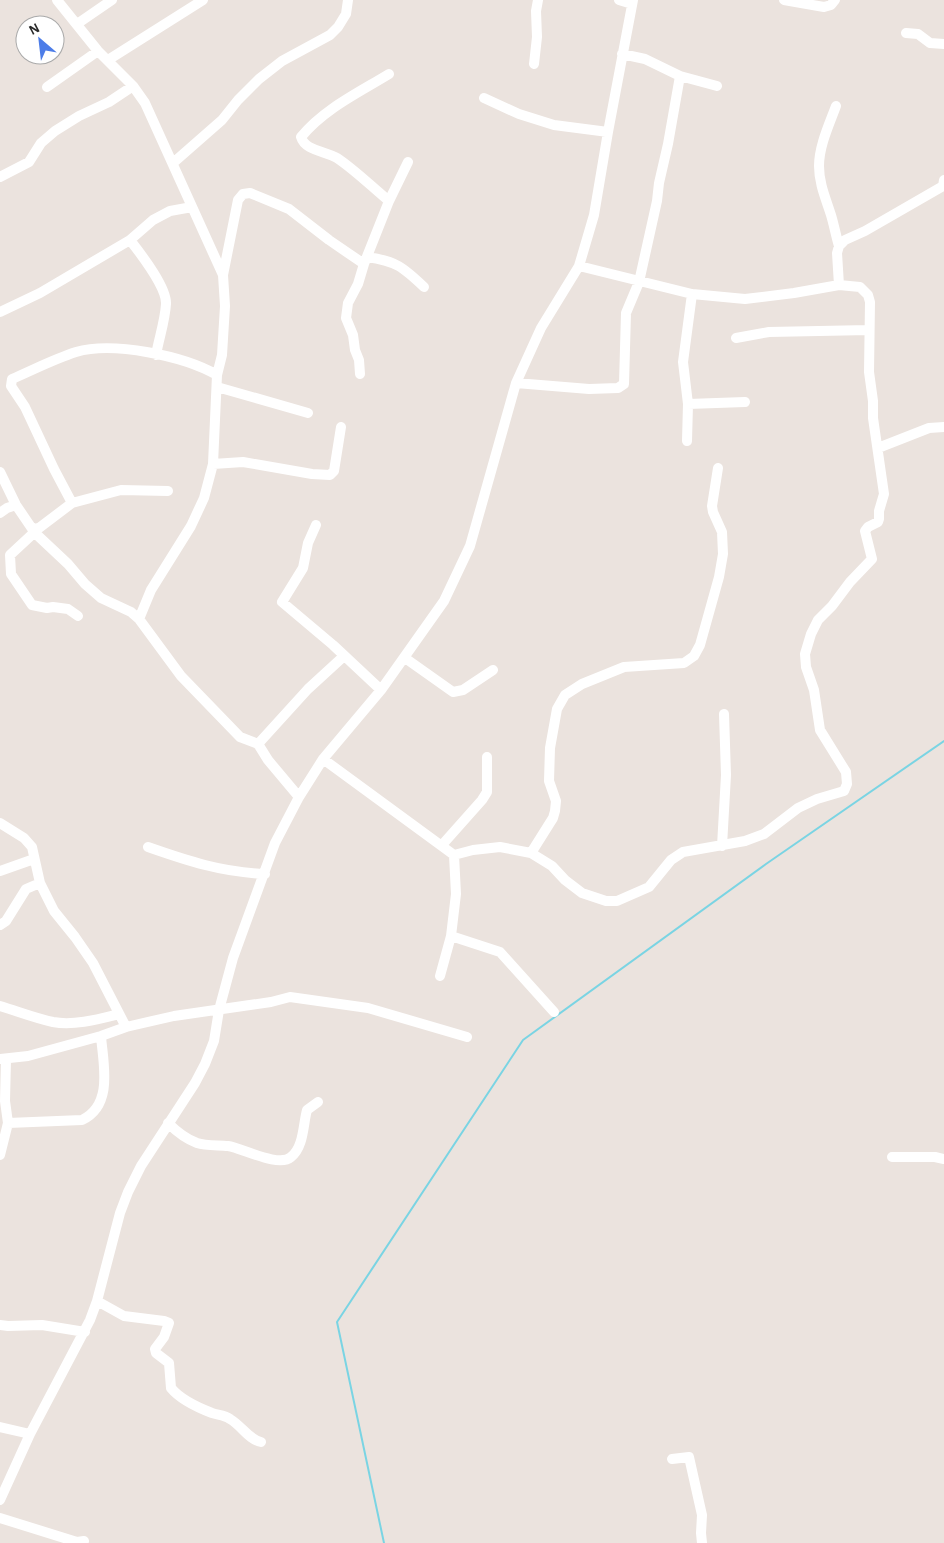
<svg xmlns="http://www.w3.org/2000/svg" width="944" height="1543" font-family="'Alegreya Sans',sans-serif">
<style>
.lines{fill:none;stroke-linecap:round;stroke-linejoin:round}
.stream{stroke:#7ad4e3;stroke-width:2}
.minor{stroke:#fff;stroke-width:10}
</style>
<rect width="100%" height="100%" fill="#ebe3de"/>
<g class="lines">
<path class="stream" d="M384,1543L337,1322L523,1040L766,864L944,741"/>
<path class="minor" d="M57,0L98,51L133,86L145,103L223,275L225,306L222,355L217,375L213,464L204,498L191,526L151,590L139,619
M619,0L632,4
M784,0L824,7L831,5L835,0
M77,24L112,0
M906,33L918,34L930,43L944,44
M622,54L645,59L680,76L717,86
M108,60L203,0
M534,64L537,37L536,11L538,0
M389,74C358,93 324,109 301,137C305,151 326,151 337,158C355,170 372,187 389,201
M47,87L98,51
M484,98L519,114L554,125L608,132
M836,106C829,125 819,146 819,166C819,184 826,199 831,215C834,225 836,236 839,246
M173,163L222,120L238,100L259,79L282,61L330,35L338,27L346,14L348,0
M0,177L29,162L41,143L55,131L79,116L109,102L133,86
M130,240C140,253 167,287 166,304C165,321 159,338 156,355
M367,257C396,261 403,267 424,287
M223,275L238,200L243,194L250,193L289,209L329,240L364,264L389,201L408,162
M839,285L837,253L839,246L845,240L865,231L943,186L944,180
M0,312L40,293L130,240L153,220L170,211L192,207
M736,338L769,332L869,330
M360,374L359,360L355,350L353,335L346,318L348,303L358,284L364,264
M516,383L589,389L618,388L624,384L626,313L639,282L657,201L659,183L668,144L680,76
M217,387L308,413
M688,404L745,402
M687,441L688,404L683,362L692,294
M878,448L929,428L944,427
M213,464L243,462L312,474L330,475L334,471L341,427
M0,472L16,505L35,533L68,564L85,584L101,598L131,612L139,619L181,676L240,737L258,744L268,760L299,797
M72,503L54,469L25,407L11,386L12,379C33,370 54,359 76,352C113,341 184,356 217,375
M0,513L7,508L16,505
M316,525L308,543L303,568L282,602L333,645L381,690
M33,529L39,528L72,503L121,490L168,491
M38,529L10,555L11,574L32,605L47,608L53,607L68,609L78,616
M405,658L453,692L463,690L493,670
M258,744L308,689L344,656
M323,759L454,855L456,894L451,936L440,976
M0,823L24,838L32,847L40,883L54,911L75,937L93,963L126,1027
M442,845L482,800L487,792V757
M722,846L726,775L724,714
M148,847C188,861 221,872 265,874
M531,853L553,818L555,811L556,801L549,781L550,748L557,709L565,695L582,684L624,667L684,663L694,656L700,645L719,577L723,554L722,532L713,512L712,506L718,468
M454,855L473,850L500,847L531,853L552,866L565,880L582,893L606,901H617L649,887L671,860L683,852L745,841L764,834L798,808L817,799L844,791L847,784L846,772L820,730L814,690L806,667L805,654L811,634L818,620L832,606L850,582L872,559L865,531L868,527L878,522L879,519V511L884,494L873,418V401L869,372L870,302L868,295L860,287L839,285L794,293L745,299L692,294L579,266
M0,871L34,859
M0,925L6,921L26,889L40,883
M451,936L500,952L554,1012
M0,1006C17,1011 35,1018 53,1022C74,1026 99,1019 119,1014
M0,1059L28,1056L101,1036L126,1027L174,1016L271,1002L290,997L368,1008L467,1037
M8,1123L82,1120C114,1105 103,1063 101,1036
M168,1123C176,1131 186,1139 197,1143C206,1146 218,1145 228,1146C242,1148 279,1168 291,1157C304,1147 303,1124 307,1110L318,1102
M0,1155L8,1123L5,1101L6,1060
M892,1157H935L944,1159
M97,1301L124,1316L164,1321L169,1323L164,1337L155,1349L156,1353L169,1363L171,1388C180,1399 199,1408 212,1413C218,1415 225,1415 230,1419C242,1426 248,1439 261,1442
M0,1325L8,1326L42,1325L85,1332
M0,1427L30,1434
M672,1459L689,1457L702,1515L701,1533L702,1543
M0,1500L30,1434L90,1320L97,1301L120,1213L128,1192L141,1166L195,1083L205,1064L214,1041L219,1010L233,958L275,843L299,797L323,759L381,690L444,601L470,546L516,383L541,328L579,266L594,215L608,132L633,0
M0,1518L77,1542L84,1541"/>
</g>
<g transform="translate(40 40) rotate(332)"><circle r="24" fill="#ffffff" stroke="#aaaaaa"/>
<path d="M0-4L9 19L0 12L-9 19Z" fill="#4d7de8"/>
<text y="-8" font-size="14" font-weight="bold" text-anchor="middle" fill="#2a2a2a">N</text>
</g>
</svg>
